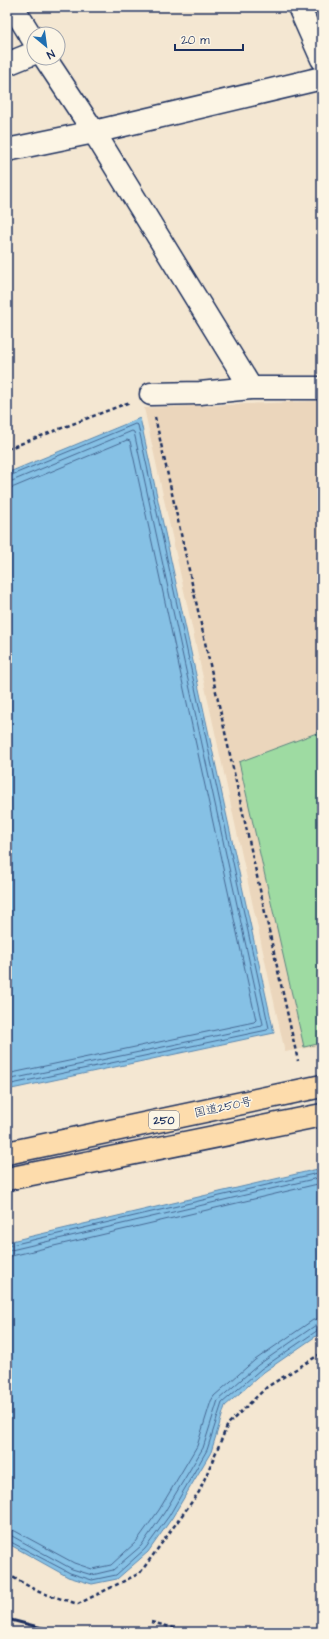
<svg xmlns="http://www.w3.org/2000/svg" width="329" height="1639" font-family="'Architects Daughter','Klee One',sans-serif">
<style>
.built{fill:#ebd6bc}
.green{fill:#9edba2;stroke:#5c8580}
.water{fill:#86c1e5;stroke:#5b87af}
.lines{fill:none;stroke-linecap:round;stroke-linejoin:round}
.shore{stroke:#466994;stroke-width:1}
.minor-casing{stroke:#1b2f5e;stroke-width:25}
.trunk-casing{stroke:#1b2f5e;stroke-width:25}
.path{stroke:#1b2f5e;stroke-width:2.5;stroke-dasharray:4 3;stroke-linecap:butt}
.minor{stroke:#fcf5e5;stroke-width:22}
.trunk{stroke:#fddcac;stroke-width:22}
.rail{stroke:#1b2f5e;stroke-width:3}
.labels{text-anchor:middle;stroke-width:3;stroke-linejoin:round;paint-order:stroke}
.shield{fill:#fcf5e5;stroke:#5e6a86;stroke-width:1}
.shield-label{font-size:11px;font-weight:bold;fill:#1b2f5e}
.street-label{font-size:12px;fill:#1b2f5e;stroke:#fcf5e5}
</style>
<rect width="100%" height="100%" fill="#f4e7d2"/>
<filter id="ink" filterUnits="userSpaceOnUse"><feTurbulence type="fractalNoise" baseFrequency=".025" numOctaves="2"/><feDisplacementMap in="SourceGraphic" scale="8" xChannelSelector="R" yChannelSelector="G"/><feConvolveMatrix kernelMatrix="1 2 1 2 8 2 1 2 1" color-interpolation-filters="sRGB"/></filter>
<g filter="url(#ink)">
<path class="built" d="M322,401V1045L285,1052L144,408Z"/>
<path class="green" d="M322,731V1043L304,1047L239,762Z"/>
<path class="water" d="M140,418L274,1033L7,1090V473Z
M322,1168V1332L264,1372L225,1406L211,1452L172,1518L148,1552L117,1579L92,1584L68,1577L7,1543V1242Z"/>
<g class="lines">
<path class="shore" d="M7,477L135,424L138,425L269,1028L267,1030L7,1085
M7,482L12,481L132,431L134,432L263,1024L262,1026L7,1080
M7,488L14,487L127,440L130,441L256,1020L254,1022L7,1074
M7,1246L322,1172
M7,1251L322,1177
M7,1257L322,1183
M7,1529L15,1531L74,1563L92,1569L111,1565L136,1542L159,1510L197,1446L211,1401L214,1396L255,1360L313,1320L322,1318
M7,1535L12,1536L72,1569L92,1575L113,1570L141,1546L164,1513L203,1448L218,1400L258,1365L316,1325L322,1324
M7,1540L70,1573L92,1580L116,1575L145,1549L169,1516L207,1450L222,1403L261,1369L318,1330L322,1329"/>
<g class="minor-casing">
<path id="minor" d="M13,7L34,41
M299,7L322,59
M45,58L94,132L251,388
M7,64L34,53
M7,150L94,132L322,78
M151,394L200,393L251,388H322"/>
</g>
<g class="trunk-casing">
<path id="trunk" d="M7,1153L322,1086
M7,1179L322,1115"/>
</g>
<path class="path" d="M155,417L298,1061
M7,449L130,402
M7,1574L39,1592L78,1604L140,1573L199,1492L228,1424L267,1387L322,1353
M151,1622L190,1632"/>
<use href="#minor" class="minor"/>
<use href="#trunk" class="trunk"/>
<path class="rail" d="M7,1619L58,1632"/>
</g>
</g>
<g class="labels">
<rect class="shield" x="149" y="1111" width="30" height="18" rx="3"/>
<g class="shield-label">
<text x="164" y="1124">250</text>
</g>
<g class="street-label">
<text transform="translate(223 1107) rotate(-12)" y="4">国道250号</text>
</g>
</g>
<rect width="329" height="1639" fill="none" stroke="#fcf5e5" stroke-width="24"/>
<rect x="12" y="12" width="305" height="1615" fill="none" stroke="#1b2f5e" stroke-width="1.5" filter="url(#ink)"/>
<g transform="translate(46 46) rotate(151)"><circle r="19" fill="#fcf5e5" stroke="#a2a6af"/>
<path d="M0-3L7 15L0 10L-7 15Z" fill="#1f6fb2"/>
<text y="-6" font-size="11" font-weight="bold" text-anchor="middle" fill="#1b2f5e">N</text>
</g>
<path d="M175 44v6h68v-6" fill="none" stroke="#1b2f5e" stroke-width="2"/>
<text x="181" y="44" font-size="12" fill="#1b2f5e" stroke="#fcf5e5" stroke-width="3" paint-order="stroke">20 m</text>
</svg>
